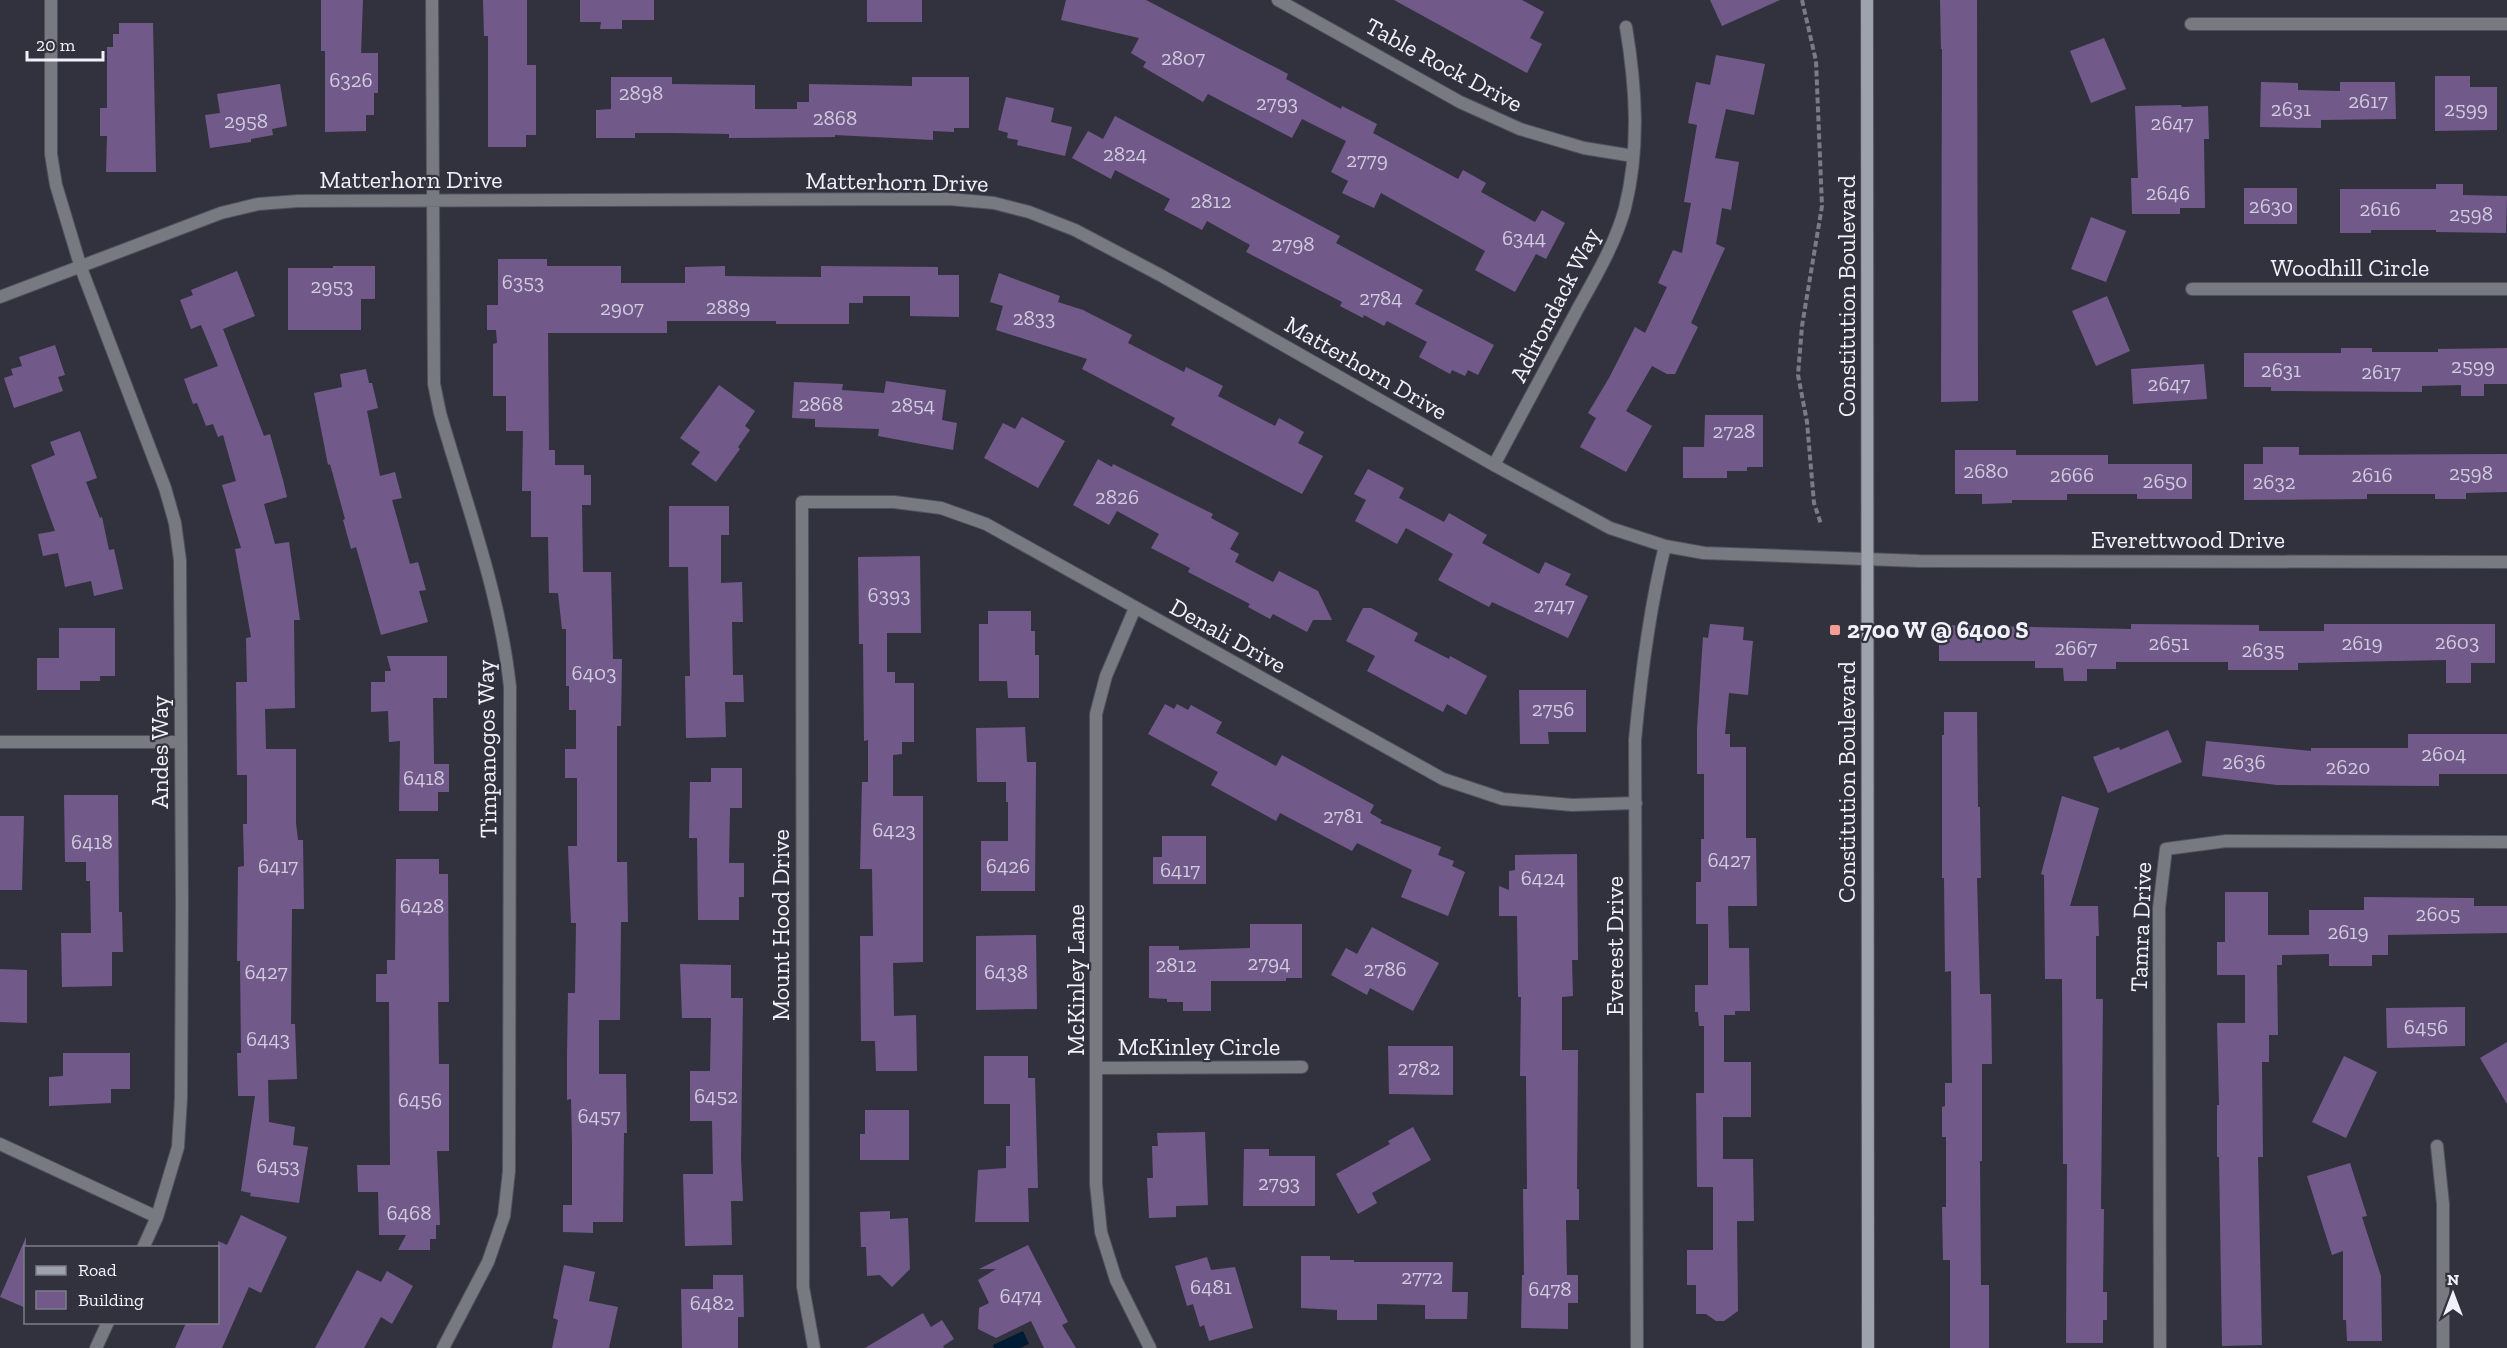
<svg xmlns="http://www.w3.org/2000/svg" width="2507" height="1348" font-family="'Zilla Slab',serif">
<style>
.water{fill:#001b34}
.building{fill:#715a8a}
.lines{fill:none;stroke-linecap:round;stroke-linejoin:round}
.minor-casing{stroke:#50515d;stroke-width:14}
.secondary-casing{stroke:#50515d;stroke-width:14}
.path{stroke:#7b7b86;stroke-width:4;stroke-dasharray:6 3;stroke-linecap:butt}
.minor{stroke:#777a81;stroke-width:12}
.secondary{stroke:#9da2ac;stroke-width:12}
.poi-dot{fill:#f59c94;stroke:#32323f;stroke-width:2}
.labels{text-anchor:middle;stroke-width:4.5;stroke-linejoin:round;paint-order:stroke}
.number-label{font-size:21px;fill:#d0cbdd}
.street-label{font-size:24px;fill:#f0f1f9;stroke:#32323f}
.poi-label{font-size:24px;font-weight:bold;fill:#f0f1f9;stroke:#32323f;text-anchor:start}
</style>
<rect width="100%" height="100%" fill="#32323f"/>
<path class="water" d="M1023,1331L1029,1344L1020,1348H994L993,1345Z"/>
<path class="building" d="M321,0H363L361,53H378V93H374V115H366V131L325,132V51H321Z
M483,0H527V65H536V135H526V147H488V36H484Z
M580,0H654V20H622V29H600L601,22H580Z
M867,0H922V22H867Z
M1066,0H1146L1288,74L1286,79L1341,109L1342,106L1377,124L1373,133L1458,179L1463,170L1486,183L1481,192L1535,222L1542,210L1565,223L1546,259L1536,254L1515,292L1475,270L1485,251L1381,193L1374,208L1342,193L1348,181L1331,172L1346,141L1302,119L1292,138L1208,94L1203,102L1143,67L1146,62L1131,53L1139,38L1061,20Z
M1394,0H1522L1544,12L1530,38L1542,44L1527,73Z
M1710,0H1780L1722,26Z
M1940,0H1977L1978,401L1941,402L1942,49H1941Z
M119,23H153L156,172H106L107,136H100V108H107V47H113V34H119Z
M2104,38L2126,89L2091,103L2070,51Z
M1716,55L1765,64L1754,115L1726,109L1715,158L1739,162L1731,210L1722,208L1716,244L1725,248L1691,323L1698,327L1675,374H1667L1652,366L1626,411L1652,426L1626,472L1580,447L1596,418L1588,413L1609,378L1635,327L1645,333L1667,287L1658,283L1673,250L1682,253L1691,203L1684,202L1697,125L1688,123L1696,82L1710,85Z
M2435,76H2470V87H2497V130L2435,131Z
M611,77H672V84L755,85V109H797V102H809V84L912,86V77H969V128H954V132L933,131V140L835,135V137L729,138V134L672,133H635V138H596V110L611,109Z
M2261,82L2298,83V90L2340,91V82H2395L2396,119L2321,120V128L2260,127Z
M280,84L287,126L272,129L273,135L251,139V142L210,148L205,115L220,113L217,94Z
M1006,97L1054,108L1051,122L1072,127L1065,156L1017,145L1018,140L1007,138L1008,133L998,130Z
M2181,105L2182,107L2208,106L2209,139H2204L2205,208H2180V214H2132L2131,178H2138L2135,106Z
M1115,116L1340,236L1336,243L1423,290L1415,304L1494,345L1478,375L1468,370L1465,376L1452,370L1450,374L1419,357L1427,342L1387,321L1384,326L1364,315L1363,318L1340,306L1342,302L1246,252L1250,245L1207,221L1202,230L1164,210L1170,199L1115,170L1111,179L1072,158L1088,131L1103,139Z
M2436,184H2463V195L2507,196L2506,233L2436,232V230H2371V233H2340V189H2436Z
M2244,188H2297V224H2244Z
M2091,217L2126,231L2106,282L2071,269Z
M498,259H547V266H621V283H685V267L725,266V276L821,277V266L938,267V275H959V317L910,316V296H863V303H849V324H776V321H667V333H548L549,450H555V465H584V475H591V505H582L583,572H611L613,659H622L621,726H617V862H627L628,922H621L620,1020H599V1074H626L627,1133H624L623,1222H593V1233L563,1232V1205H572V1143L571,1099L567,1100V1056L568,993H575L576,923H571L568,846H577V778H565V749H576V710H569V686H566V629H562L558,593H549L548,537H531V491H522L523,431H506V396H493V344L497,343L496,330H487V305H498Z
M333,266H375V299H361V330H288V268H333Z
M237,271L255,316L223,329L264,436L270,434L283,480L287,497L264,504L275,544L289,542L300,620H294L295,708L265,709L266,749H296V823L298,840H303L304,909H292L291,1024H295L297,1079L268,1080L269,1122L295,1127L293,1145L308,1147L299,1203L250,1196L251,1193L241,1191L255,1096H238L237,1053H241L240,961H237L238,867L244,866L243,824H247V775H237L236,682H247L246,638L251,637L235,549L241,548L222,485L236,481L223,435L218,437L213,424L206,426L197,403L193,404L184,379L218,366L201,325L191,329L180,300L193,295L191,290Z
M999,273L1060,296L1058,302L1083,310L1132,335L1128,343L1184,372L1186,367L1223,386L1218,396L1275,426L1279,418L1304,432L1298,443L1323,456L1302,494L1171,425L1175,418L1082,369L1087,359L996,330L1003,306L990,302Z
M2107,296L2130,351L2096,366L2072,311Z
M55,345L65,375L58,377L63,391L14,408L4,378L13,375L11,369L22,366L19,357Z
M2341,348H2372V352H2438V349L2507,348V384H2484V396H2461V385L2422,386V392L2271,391V387H2244V353H2341Z
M2204,364L2207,399L2133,404L2131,369Z
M366,369L369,383H372L378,408L367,411L380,476L395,472L402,498L392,500L410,564L418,562L426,590L419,591L428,622L381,635L356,547L351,549L343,520L345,519L330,464L328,465L314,393L342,387L340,374Z
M886,381L946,390L942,420L957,423L953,450L878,436L879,429L815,427V419L792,418L794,382L843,384L842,390L884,393Z
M719,385L755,411L745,426L750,430L738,447L740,449L716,482L691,464L700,452L680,438Z
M1705,415H1763V467H1747V471H1727V478H1683V447H1704Z
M1022,417L1065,441L1038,488L984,458L1003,423L1015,429Z
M80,431L97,478L86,482L100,518L102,517L109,550L114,549L123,589L94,596L91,581L65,587L58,553L43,556L38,534L55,531L31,465L55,455L50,442Z
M2263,447H2299V455L2507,454V492L2466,493V499H2435V494H2367V499L2244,500V464H2263Z
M1955,450H2016V455H2108V464H2192V499H2137V494H2067V500H2012V503L1982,504V494H1955Z
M1098,459L1112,467L1113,464L1213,514L1211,518L1239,533L1230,549L1239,554L1235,562L1273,582L1279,571L1318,591L1332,620H1313L1307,632L1273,614L1270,619L1248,607L1250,604L1188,572L1190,568L1151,548L1159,534L1117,511L1109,525L1073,505Z
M1368,469L1404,488L1399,498L1444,522L1449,513L1487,535L1482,543L1539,574L1545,562L1571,574L1565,585L1588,596L1568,638L1492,602L1489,607L1438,580L1453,554L1406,528L1397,544L1355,521L1366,500L1354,494Z
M669,506H729V535H721V583L742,582L743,622H732L733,675H743L744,702H725L726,737L686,738L685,676H690L688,567H669Z
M920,556L921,633H887V672H895V683H914V742H902V754L893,755V796H923V962L893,963L894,1016L916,1015L917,1071H876L875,1041H861L860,936H873L872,869H860L862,782H868V740L864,741L863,644H859L858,557Z
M1363,608H1371L1418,633L1414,641L1449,659L1450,656L1487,676L1466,715L1447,704L1443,712L1367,671L1375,656L1346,641Z
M988,611H1031V631H1035V655H1039V698H1008L1007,681H979V624H988Z
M1710,624L1744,627L1743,640L1753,641L1748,695L1729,693L1725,734H1730V747H1746V838H1756L1757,906H1728L1729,948H1749L1750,1011H1735V1015H1724V1062H1751V1117H1723V1159H1753L1754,1221H1737L1738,1311L1724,1321H1716L1706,1314H1696V1285H1687V1250H1713V1187H1697L1696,1093H1704V1026H1699L1698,1012H1695V985H1708V924H1696V882H1701V839H1704V774H1697V729L1703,637L1708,638Z
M2131,624L2259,625V631H2324V624H2495V663H2471V683H2446V660L2298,663V670H2228V662H2116V669H2087V681H2064L2063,668H2035V661H1939V625L2131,629Z
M59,628H115V676H100V681H80V690H37V658H59Z
M387,656H447V698H433L434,764H449V792H438V811H399L400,741L389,742L388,711L371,712V682H385V671H391Z
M1519,690H1586V732H1548L1549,744H1520Z
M1165,704L1174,709L1177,704L1188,710L1191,705L1222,722L1216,733L1276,766L1282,755L1374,805L1370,813L1382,820L1380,823L1441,847L1438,855L1454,861L1452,866L1465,872L1448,916L1401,897L1412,870L1357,843L1352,851L1280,813L1276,821L1211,785L1218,772L1148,734Z
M1944,712H1977L1978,807H1980L1981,878H1977L1980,994H1991L1992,1064H1982V1161H1980L1981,1285H1989V1348H1950V1260H1943L1942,1207H1946V1137H1942V1107L1945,1106V1083H1952L1951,971L1945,972L1944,878H1942V735H1944Z
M1025,727L1027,762H1036L1035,891H981V841H1008V802H1006V782H977L976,728Z
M2168,730L2182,762L2108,793L2093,757L2119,747L2120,750Z
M2408,734H2507V774H2439V786L2277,785L2202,776L2206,741L2311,751V748H2408Z
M711,768H742V808H730L729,863H744V897H739V920H698L697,838H689L690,782H711Z
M64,795H118L119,912H122L123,952H112V986L62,987L61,933H91L90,881H86V862H65Z
M2062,796L2099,808L2070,906H2098L2099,936H2096V999H2103L2101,1209H2104L2103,1292H2107V1320H2103V1343H2066L2067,1164H2063L2062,979H2045L2044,875L2041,874Z
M0,816H24L22,890H0Z
M1162,836H1206V884H1153V857H1162Z
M1577,854L1578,960H1572L1573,996L1562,997V1050H1578L1577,1189H1579V1220H1566L1567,1275H1578V1303H1568V1329L1521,1328L1522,1275H1524L1523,1189H1527L1526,1076H1520L1521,997H1518L1517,916H1499V886L1509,890V871L1515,870V855Z
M396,859H439V874H448L449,1002H438L439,1064H449V1151H437L440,1225H436V1239H430V1250H398L406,1235H379L378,1192H358L357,1165H390L389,1002H376V974H387V960H395Z
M2225,892H2268V935H2309V910H2364V897L2474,898V906H2507V933L2388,935V955H2372V966H2329V954L2282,955V965H2277L2278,1035H2269V1062H2262L2263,1157H2258L2262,1345L2222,1346L2219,1157H2217V1105H2219L2217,1023H2245V975H2217V942H2225Z
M1250,924H1302V978H1286V981H1211V1011H1183V1002H1167V999L1149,998V946H1179V950L1250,948Z
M1372,927L1439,963L1413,1011L1370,988L1367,995L1331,975L1346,948L1357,954Z
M1036,935L1037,1009L976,1010V936Z
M680,964L731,965V998H743L741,1159L743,1201H731L732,1245L685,1246L683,1174H713L712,1121H690V1071H710L711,1018H682Z
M0,969L27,970V1023L0,1022Z
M2465,1007V1046L2387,1048L2386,1008Z
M2507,1042V1104L2480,1058Z
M1388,1046H1453V1095L1389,1094Z
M63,1053H130V1089H111V1103L49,1106V1077L63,1076Z
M984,1056H1028V1078H1035L1038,1188H1028L1029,1222H975L978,1170L1006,1168V1146H1010V1104H984Z
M2344,1056L2377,1072L2346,1138L2312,1122Z
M865,1110H909V1160H860V1134H865Z
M1413,1127L1431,1160L1372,1193L1377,1203L1358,1214L1336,1174L1390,1144L1388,1141Z
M1205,1132L1208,1205L1176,1206V1217L1149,1218L1147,1178H1153L1152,1146H1158L1157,1133Z
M1244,1149H1269V1156H1315V1206H1243Z
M2350,1163L2367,1216L2362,1217L2381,1276L2382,1341H2347L2346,1320H2343V1251L2332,1255L2307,1176Z
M890,1211V1219L908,1218L910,1269L892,1287L880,1275L867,1276L866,1247H861L860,1212Z
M241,1215L287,1237L261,1293L249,1287L222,1348H175L186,1323H218V1241L227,1245Z
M26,1237V1308L0,1297Z
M1028,1245L1068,1322L1062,1325L1076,1348H1044L1031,1321L996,1338L978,1329L979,1308L989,1303L978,1280L996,1269H979Z
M1301,1256H1330V1260H1354V1262H1453L1452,1292H1468L1467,1319H1425V1305L1377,1304V1320H1337V1310L1301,1308Z
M1207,1257L1211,1270L1235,1267L1253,1328L1209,1341L1204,1325L1200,1327L1193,1304L1187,1306L1175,1266Z
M564,1265L595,1272L589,1301L618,1307L609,1348H552L558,1320L553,1318Z
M357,1270L381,1282L387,1271L413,1286L392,1324L381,1317L364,1348H315Z
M713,1275H743L744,1317H738V1348H682L681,1289H713Z
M923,1313L931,1327L942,1320L954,1339L943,1346L944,1348H865Z"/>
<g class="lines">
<g class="minor-casing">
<path id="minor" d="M51,0V154L56,185L81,268L165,488L175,523L180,560L182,905L181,1098L178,1147L157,1217L143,1248
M432,0L434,384L440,413C466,503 500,594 510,687L509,1171L504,1216L488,1262L443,1348
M1278,0L1460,102L1520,129L1584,148L1633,156
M2191,24H2507
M2192,289H2507
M0,297L221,213L258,204L298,201L949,199L994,203L1029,212L1075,230L1162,276L1494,465L1610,528L1665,546L1704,553L1919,561L2507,562
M1494,465C1521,414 1549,363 1576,312C1594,279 1615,245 1625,208C1640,148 1636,87 1626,27
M1135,608L1106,676L1096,714V1184L1101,1232L1116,1280L1150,1348
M0,742H181
M1097,1068L1302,1067
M0,1144L157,1217
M2437,1146L2443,1204V1348
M96,1348L108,1322
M814,1348L803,1287L802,502H894L941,508L986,524L1443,779L1503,799L1572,805L1636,803
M1637,1348L1635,740C1641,675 1649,610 1665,546
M2160,1348L2159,908L2166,849L2226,841L2507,842"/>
</g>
<g class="secondary-casing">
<path id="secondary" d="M1867,0L1868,1348"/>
</g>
<path class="path" d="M1802,0L1816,61L1822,206L1802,326L1798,375L1807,422L1814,503L1821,524"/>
<use href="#minor" class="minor"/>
<use href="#secondary" class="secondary"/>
</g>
<rect class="poi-dot" x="1829" y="624" width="12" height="12" rx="3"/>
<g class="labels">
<g class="number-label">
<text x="1183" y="65">2807</text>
<text x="351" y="87">6326</text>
<text x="641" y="100">2898</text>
<text x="2368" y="108">2617</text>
<text x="1277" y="110">2793</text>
<text x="2291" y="116">2631</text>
<text x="2466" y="116">2599</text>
<text x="835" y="125">2868</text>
<text x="246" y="128">2958</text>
<text x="2172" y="130">2647</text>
<text x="1125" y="161">2824</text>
<text x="1367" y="167">2779</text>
<text x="2168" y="200">2646</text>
<text x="1211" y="208">2812</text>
<text x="2271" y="213">2630</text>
<text x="2380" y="216">2616</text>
<text x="2471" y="221">2598</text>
<text x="1524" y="245">6344</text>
<text x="1293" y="251">2798</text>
<text x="523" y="289">6353</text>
<text x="332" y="293">2953</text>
<text x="1381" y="305">2784</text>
<text x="728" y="314">2889</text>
<text x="622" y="315">2907</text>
<text x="1034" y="325">2833</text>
<text x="2473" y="373">2599</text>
<text x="2281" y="377">2631</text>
<text x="2381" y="379">2617</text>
<text x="2169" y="391">2647</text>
<text x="821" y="411">2868</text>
<text x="913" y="412">2854</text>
<text x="1734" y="438">2728</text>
<text x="1986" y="478">2680</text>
<text x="2471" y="480">2598</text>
<text x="2072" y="482">2666</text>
<text x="2372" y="482">2616</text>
<text x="2165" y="488">2650</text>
<text x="2274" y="489">2632</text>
<text x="1117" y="504">2826</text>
<text x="889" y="602">6393</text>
<text x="1554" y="612">2747</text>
<text x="2457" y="649">2603</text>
<text x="2169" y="650">2651</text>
<text x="2362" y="650">2619</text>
<text x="2076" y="655">2667</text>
<text x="2263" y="657">2635</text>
<text x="594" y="680">6403</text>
<text x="1553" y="716">2756</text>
<text x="2444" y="761">2604</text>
<text x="2244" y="769">2636</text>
<text x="2348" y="774">2620</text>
<text x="424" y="785">6418</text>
<text x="1343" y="823">2781</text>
<text x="894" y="837">6423</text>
<text x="92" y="849">6418</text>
<text x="1729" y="867">6427</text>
<text x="278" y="873">6417</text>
<text x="1008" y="873">6426</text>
<text x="1180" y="877">6417</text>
<text x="1543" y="885">6424</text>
<text x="422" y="913">6428</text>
<text x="2438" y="921">2605</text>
<text x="2348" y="939">2619</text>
<text x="1269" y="970">2794</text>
<text x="1176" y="972">2812</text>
<text x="1385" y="976">2786</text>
<text x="266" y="979">6427</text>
<text x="1006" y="979">6438</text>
<text x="2426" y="1034">6456</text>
<text x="268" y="1046">6443</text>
<text x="1419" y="1075">2782</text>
<text x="716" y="1103">6452</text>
<text x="420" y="1107">6456</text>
<text x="599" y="1123">6457</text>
<text x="278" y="1173">6453</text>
<text x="1279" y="1190">2793</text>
<text x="409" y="1220">6468</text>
<text x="1422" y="1284">2772</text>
<text x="1211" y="1294">6481</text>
<text x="1550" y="1296">6478</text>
<text x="1021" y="1303">6474</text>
<text x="712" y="1310">6482</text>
</g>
<g class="street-label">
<text transform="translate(1444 65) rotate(28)" y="8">Table Rock Drive</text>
<text x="411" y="188">Matterhorn Drive</text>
<text transform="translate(897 182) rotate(1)" y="8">Matterhorn Drive</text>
<text x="2350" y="276">Woodhill Circle</text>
<text transform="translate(1847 296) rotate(-90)" y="8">Constitution Boulevard</text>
<text transform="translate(1555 305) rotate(-63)" y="8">Adirondack Way</text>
<text transform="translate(1366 368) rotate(30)" y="8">Matterhorn Drive</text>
<text x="2188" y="548">Everettwood Drive</text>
<text transform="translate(1228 636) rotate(29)" y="8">Denali Drive</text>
<text transform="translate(487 749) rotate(-91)" y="8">Timpanogos Way</text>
<text transform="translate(160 752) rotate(-90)" y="8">Andes Way</text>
<text transform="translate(1847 782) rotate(-90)" y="8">Constitution Boulevard</text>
<text transform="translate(781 925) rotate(-90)" y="8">Mount Hood Drive</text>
<text transform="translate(2141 927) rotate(-88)" y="8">Tamra Drive</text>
<text transform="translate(1615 946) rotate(-90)" y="8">Everest Drive</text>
<text transform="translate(1076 980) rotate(-90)" y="8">McKinley Lane</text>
<text x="1199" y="1055">McKinley Circle</text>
</g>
<g class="poi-label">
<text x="1847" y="638">2700 W @ 6400 S</text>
</g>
</g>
<rect x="24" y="1246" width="195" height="78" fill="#32323f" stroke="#7e7e89" stroke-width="1.5"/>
<rect x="36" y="1266" width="30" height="9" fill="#9da2ac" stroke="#7e7e89" stroke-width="1.5"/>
<text x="78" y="1276" font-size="18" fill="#f0f1f9">Road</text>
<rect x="36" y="1291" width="30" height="18" fill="#715a8a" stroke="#7e7e89" stroke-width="1.5"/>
<text x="78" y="1306" font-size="18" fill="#f0f1f9">Building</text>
<g transform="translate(2453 1294)" stroke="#32323f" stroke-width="4.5" paint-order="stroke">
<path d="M0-4.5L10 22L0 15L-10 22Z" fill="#f0f1f9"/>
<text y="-9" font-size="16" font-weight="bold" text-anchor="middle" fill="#f0f1f9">N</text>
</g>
<path d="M27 51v9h76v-9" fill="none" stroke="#f0f1f9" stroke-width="3"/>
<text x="36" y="51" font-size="18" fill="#f0f1f9" stroke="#32323f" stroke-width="4.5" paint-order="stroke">20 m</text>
</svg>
